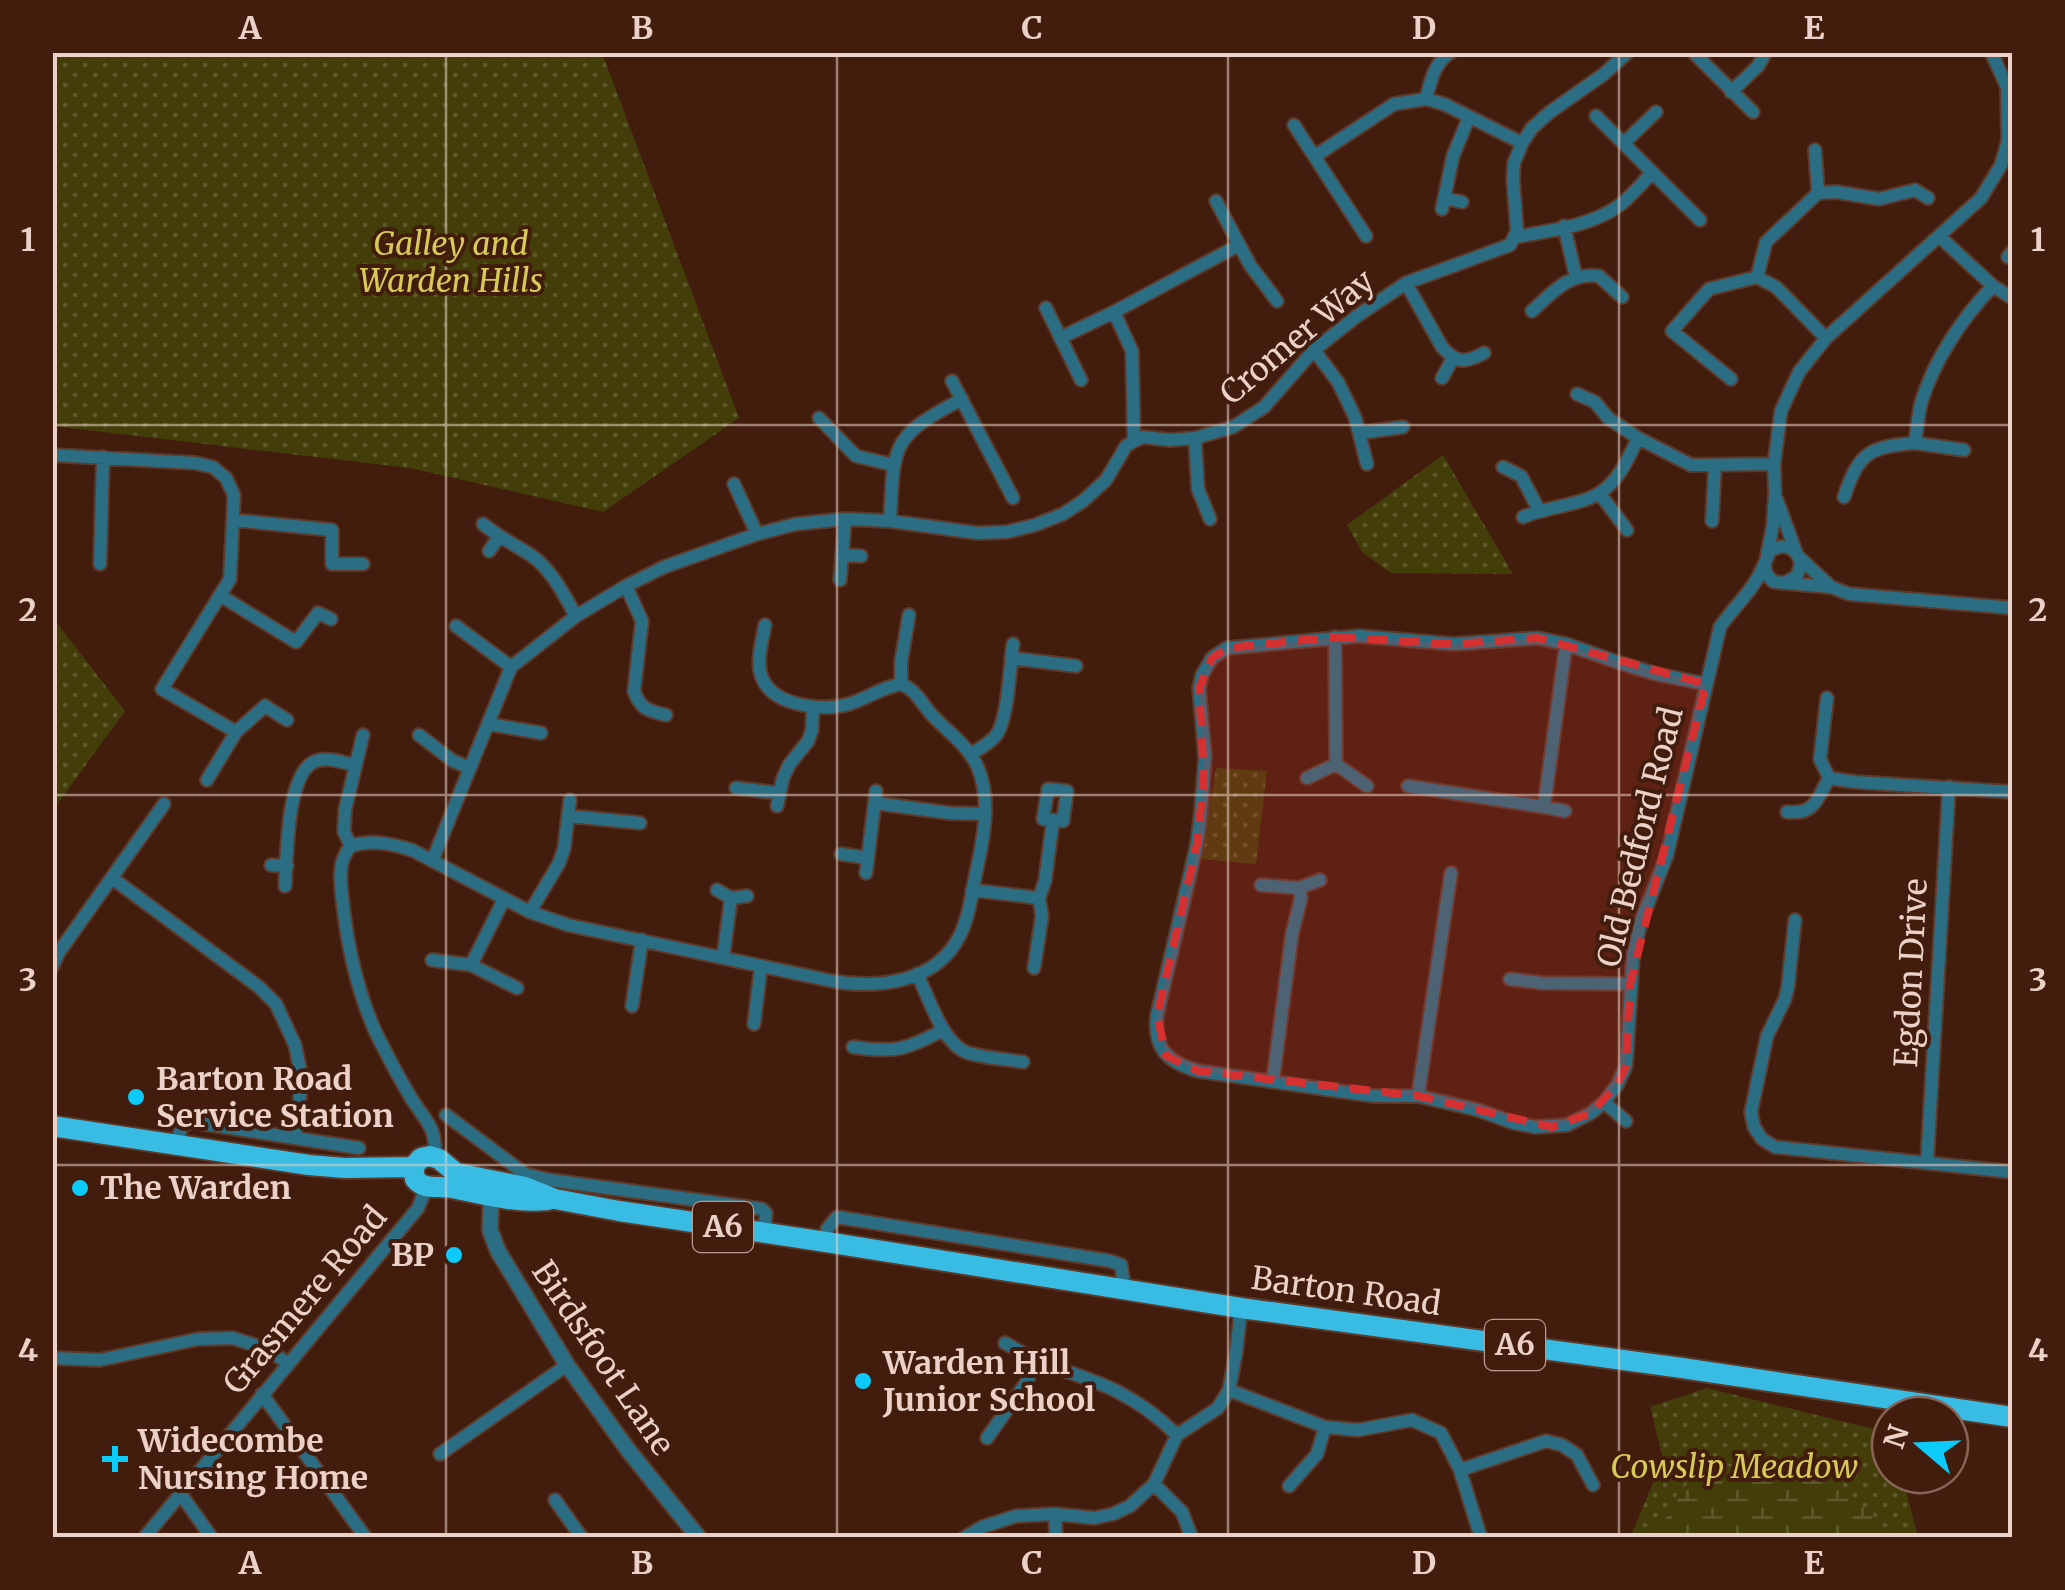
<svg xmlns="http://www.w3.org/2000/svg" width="2065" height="1590" font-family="Merriweather,serif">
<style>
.green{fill:url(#green-dots)}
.wetland{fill:url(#wetland-marsh)}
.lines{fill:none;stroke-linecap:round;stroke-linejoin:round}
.minor-casing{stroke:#5d3a2b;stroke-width:16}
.tertiary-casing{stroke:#5d3a2b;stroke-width:19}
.trunk-casing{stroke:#5d3a2b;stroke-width:24}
.minor{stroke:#2b6e84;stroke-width:12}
.tertiary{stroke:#2b6e84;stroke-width:15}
.trunk{stroke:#39bce4;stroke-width:20}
.marked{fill:#d73030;fill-opacity:0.2;stroke:#d73030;stroke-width:8;stroke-dasharray:20 12;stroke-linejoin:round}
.grid{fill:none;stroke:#ebd1c7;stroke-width:2.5;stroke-opacity:0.55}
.poi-dot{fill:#0ccafa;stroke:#421d0d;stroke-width:4}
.labels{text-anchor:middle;stroke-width:8;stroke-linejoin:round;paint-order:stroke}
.shield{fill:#421d0d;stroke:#b89b8f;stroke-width:2.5}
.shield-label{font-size:30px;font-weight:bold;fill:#ebd1c7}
.park-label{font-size:32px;font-style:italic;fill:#d7ca57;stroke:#421d0d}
.street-label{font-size:32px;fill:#ebd1c7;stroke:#421d0d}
.poi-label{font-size:32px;font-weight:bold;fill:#ebd1c7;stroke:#421d0d;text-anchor:start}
.neatline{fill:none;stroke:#ebd1c7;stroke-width:4}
.grid-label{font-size:32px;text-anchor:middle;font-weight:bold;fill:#ebd1c7}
</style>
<defs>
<pattern id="green-dots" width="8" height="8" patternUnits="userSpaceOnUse" patternTransform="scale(2.5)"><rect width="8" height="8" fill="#433e09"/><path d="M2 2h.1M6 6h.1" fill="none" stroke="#5e592b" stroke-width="1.8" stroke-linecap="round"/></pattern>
<pattern id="wetland-marsh" width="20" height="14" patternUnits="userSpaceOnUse" patternTransform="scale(2.5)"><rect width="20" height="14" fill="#433e09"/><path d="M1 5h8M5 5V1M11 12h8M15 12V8" fill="none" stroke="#5e592b"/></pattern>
</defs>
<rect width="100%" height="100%" fill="#421d0d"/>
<path class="green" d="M52,53H602L739,418L603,512L410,468L53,426Z
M1443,455L1513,574L1391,573L1362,552L1347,525Z
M53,618L125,711L53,810Z
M1216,768L1267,771L1256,864L1201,859Z
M1707,1388L1890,1433V1475H1902L1918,1537L1630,1538L1663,1459L1650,1407Z"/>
<path class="wetland" d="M1723,1453L1825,1469L1873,1517V1537H1656L1678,1493Z"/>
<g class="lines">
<g class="minor-casing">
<path id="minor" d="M1695,54L1753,112
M1731,92L1758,66L1766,52
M1426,99C1431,80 1434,63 1451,52
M1596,116L1700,220
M1294,125L1366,236
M1624,143L1656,112
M1815,150L1818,193
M1315,156L1394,104L1426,99L1444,104L1522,143
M1444,198L1462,202
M1216,201L1250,265L1277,301
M1442,209L1453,156L1469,117
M1564,226L1576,277
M1516,237C1548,231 1590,226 1617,207C1630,198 1641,184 1652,173
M1940,237L1993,286L2012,298
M2008,257L2012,252
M1757,277L1766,242L1818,193L1837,192L1879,199L1915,190L1928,198
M1406,283L1442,347C1457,364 1465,363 1484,353
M1046,308L1081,380
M1532,311C1552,293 1569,272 1599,276L1622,297
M1060,338L1114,312
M1314,350L1338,382L1355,417L1367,464
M1442,378L1453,358
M1731,379L1672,331L1709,289L1757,277L1776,287L1826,338
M952,381L1013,498
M1577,394L1595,402L1608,418L1638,438L1691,465L1774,464
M819,418L856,456L893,465
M1360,433L1403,427
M1195,438L1198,489L1210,519
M1134,441L1132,351L1114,312L1239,245
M1915,443L1964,450
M52,455L195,463L213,467L226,478L234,495L230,579L162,689L236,732
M1503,467L1521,476L1539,510
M734,484L757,534
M1600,494L1627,530
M1844,497C1859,452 1869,447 1915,443C1917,430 1918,416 1921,403C1934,360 1962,318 1993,286
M1777,500L1796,552
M1523,517C1545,507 1583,505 1601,492C1619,480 1629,457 1638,438
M233,520L332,530V564H363
M890,521C894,442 891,437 962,399
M1712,521L1715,465
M483,524C499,537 515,545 532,556C552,570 564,595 576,616
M489,551L499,537
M842,555L861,556
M1767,555L1773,525L1775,493L1774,464L1781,411L1799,372L1826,338L1981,198L2001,165L2008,141L2007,87L1991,52
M1800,558L1831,587
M100,564L103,457
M840,580L845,519
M1785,583L1797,576L1801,563C1796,547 1784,542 1770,551L1764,565L1767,575L1774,582L1831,587L1849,594L2012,608
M626,586L642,621L634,691C640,709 649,711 666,715
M221,596L296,642L318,613L331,619
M765,625C762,642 755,664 763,680C776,707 824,711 849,704C868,698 882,687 901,684
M456,626L511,667
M1335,637L1336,764
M1011,658L1076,666
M901,684V662L909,615
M1706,684L1656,674L1620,663L1566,644L1538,638L1454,644L1359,636L1227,648L1212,658L1202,675L1199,688L1205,757L1201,811L1197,844L1157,1015C1153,1048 1167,1062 1198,1071L1374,1096H1418L1478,1110L1514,1123L1535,1127L1567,1125L1591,1113L1604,1102L1617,1085L1626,1066L1633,956L1641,921L1667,855L1720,627C1735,605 1754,590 1764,565
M1827,698L1820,759L1829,778
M488,724L541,733
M419,735L453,761L470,768
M971,754C980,748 991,743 997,734C1008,717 1010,666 1013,644
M1307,778L1336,764L1367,786
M1829,778L1855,782L2012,792
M207,780L236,732L265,706L287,720
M1408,786L1544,807L1566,644
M736,788L778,793
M875,803L949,813L985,814
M777,806L783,778L789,765L808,741L812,730L813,707
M1544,807L1565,811
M1787,812C1815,815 1817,799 1829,778
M569,816L640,823
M351,846C372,839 392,844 412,850L530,912L568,925L832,981C878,989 937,983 960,935C970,915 972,890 977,868C984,836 991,799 978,768C968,745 950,734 933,716C922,705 917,690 901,684
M351,846C336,862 341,885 343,905C348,949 358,993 376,1033C387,1055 400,1080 413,1101C428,1124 436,1127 435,1157
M351,846L344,832L345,810L363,735
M841,854L868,858
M433,859L511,667L576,616L626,586L664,567L757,534L796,524L845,519L890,521L977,533L1007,532L1035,525L1063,514L1083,501L1106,480L1126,446L1134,441L1143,437L1170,440L1195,438L1233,427L1264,407L1314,350L1357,316L1406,283L1510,245L1517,231L1513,179L1514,163L1522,143L1532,128L1550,112L1604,74L1628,52
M271,865L287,866
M866,873L876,791
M112,878L259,987L276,1004L295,1045L302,1079L295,1136
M1261,885L1299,888L1320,880
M285,886C287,858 286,771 316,761C328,757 342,762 354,765
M717,890L731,898L747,896
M972,890L1039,898
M530,912L559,863L564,849L570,800
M1795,920L1788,986L1785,999L1767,1036L1751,1112L1754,1127L1762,1139L1775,1147L2012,1172
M723,958L731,898
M432,960L471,965L517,988
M471,965L504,899
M52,967L59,952L164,804
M1034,968L1042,916L1039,898L1045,881L1053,820L1043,819L1048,789L1067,791L1063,821L1053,820
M917,974C929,997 942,1044 968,1053C985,1058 1005,1059 1023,1062
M1510,979L1541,983L1630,984
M632,1006L642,940
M754,1024L761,966
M853,1047C895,1053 906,1050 943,1030
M1273,1080L1292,934L1301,898L1299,888
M1418,1096L1451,873
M1604,1102L1626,1121
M446,1115L525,1174L550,1180L762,1209L766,1213L764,1233
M176,1145L182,1126L192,1122L359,1148
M1927,1162L1949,787
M826,1242L827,1229L837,1217L1110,1261L1121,1265L1123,1278L1121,1288
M1005,1343L1036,1361
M52,1358L100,1360L198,1339L233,1338L269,1350L287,1363
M1229,1390L1325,1427L1358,1430L1412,1420L1441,1433L1460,1470L1481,1538
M262,1394L366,1538
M987,1438L1026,1383L1036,1361C1095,1381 1131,1390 1177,1435
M440,1454L567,1365
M1460,1470L1546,1441L1562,1445L1577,1455L1593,1485
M1154,1484L1182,1512L1192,1538
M1289,1486L1317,1454L1325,1427
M180,1493L212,1538
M555,1500L582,1538
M1055,1514L1056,1538
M144,1538L418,1208L426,1188
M964,1538L982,1527L1016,1516L1055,1514L1094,1518L1113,1514L1130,1506L1154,1484L1177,1435L1218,1408L1229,1390L1236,1353L1241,1308"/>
</g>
<g class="tertiary-casing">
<path id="tertiary" d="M491,1198L490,1230L498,1251L567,1365L628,1450L699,1538"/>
</g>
<g class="trunk-casing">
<path id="trunk" d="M52,1126L309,1165L345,1168L413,1167L421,1158L430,1156L439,1159L456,1173L525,1187L555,1199L619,1211L826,1242L1241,1308L1682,1368L2012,1417
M413,1167L415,1179C425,1191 437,1185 452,1188C487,1195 512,1203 548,1200"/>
</g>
<use href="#minor" class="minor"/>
<use href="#tertiary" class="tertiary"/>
<use href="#trunk" class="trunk"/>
</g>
<path class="marked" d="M1335,637L1454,644L1538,638L1706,684L1630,984L1626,1066L1617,1085L1591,1113L1552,1127L1418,1096L1198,1071L1166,1056L1157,1015L1197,844L1204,777L1199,688L1212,658L1227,648Z"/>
<path class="grid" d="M446,52V1538M837,52V1538M1228,52V1538M1619,52V1538M52,425H2012M52,795H2012M52,1165H2012"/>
<g class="poi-dot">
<circle cx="136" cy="1097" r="10"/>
<circle cx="80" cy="1188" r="10"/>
<circle cx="454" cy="1255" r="10"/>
<circle cx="863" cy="1381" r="10"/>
<path d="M110 1444h10v10h10v10h-10v10h-10v-10h-10v-10h10z"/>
</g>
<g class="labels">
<g class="shield">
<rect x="693" y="1202" width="60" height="50" rx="8"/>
<rect x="1485" y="1320" width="60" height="50" rx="8"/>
</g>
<g class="shield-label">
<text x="723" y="1237">A6</text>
<text x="1515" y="1355">A6</text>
</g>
<g class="park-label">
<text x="451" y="255">Galley and<tspan x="451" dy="37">Warden Hills</tspan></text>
<text x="1734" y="1478">Cowslip Meadow</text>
</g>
<g class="street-label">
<text transform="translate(1297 337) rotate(-40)" y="11">Cromer Way</text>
<text transform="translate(1640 837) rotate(-76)" y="11">Old Bedford Road</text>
<text transform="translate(1911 973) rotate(-87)" y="11">Egdon Drive</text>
<text transform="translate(1346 1291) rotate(8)" y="11">Barton Road</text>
<text transform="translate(305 1300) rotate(-50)" y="11">Grasmere Road</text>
<text transform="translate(603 1358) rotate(56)" y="11">Birdsfoot Lane</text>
</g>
<g class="poi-label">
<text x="156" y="1090">Barton Road<tspan x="156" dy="37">Service Station</tspan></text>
<text x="100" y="1199">The Warden</text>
<text x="434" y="1266" text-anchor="end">BP</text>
<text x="883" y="1374">Warden Hill<tspan x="883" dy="37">Junior School</tspan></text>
<text x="138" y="1452">Widecombe<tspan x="138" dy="37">Nursing Home</tspan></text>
</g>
</g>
<rect width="2065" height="1590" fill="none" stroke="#421d0d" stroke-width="110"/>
<g transform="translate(1920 1445) rotate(289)"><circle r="48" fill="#421d0d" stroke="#866557" stroke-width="2.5"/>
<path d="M0-8L18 38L0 25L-18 38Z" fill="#0ccafa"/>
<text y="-15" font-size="28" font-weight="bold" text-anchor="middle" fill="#ebd1c7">N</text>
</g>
<rect x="55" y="55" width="1955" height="1480" class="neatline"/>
<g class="grid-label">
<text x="250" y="39">A</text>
<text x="642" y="39">B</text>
<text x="1032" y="39">C</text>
<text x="1424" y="39">D</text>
<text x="1814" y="39">E</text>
<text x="28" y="251">1</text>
<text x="2038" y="251">1</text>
<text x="28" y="621">2</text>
<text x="2038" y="621">2</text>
<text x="28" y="991">3</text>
<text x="2038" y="991">3</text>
<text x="28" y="1361">4</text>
<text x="2038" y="1361">4</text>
<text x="250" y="1574">A</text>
<text x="642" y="1574">B</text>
<text x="1032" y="1574">C</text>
<text x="1424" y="1574">D</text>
<text x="1814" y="1574">E</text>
</g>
</svg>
